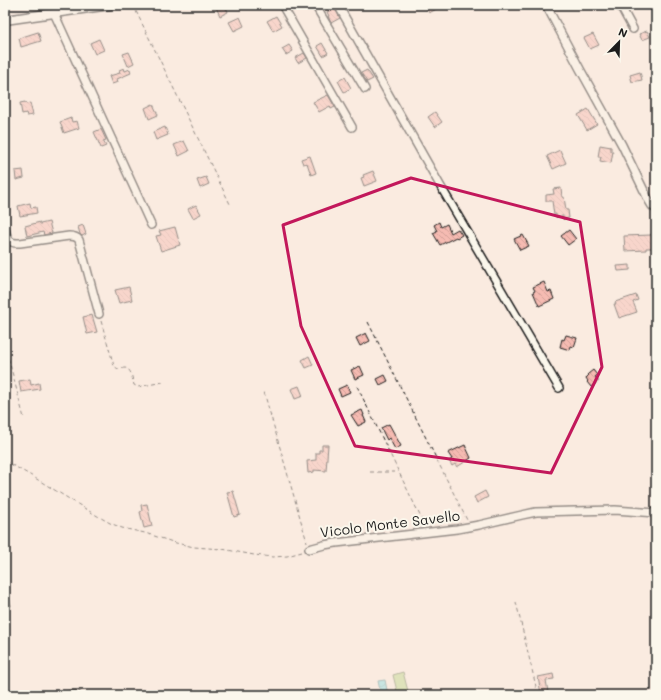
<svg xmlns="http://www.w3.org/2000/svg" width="661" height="700" font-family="Mali,sans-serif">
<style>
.green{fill:#bfd88f;stroke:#6e7a56}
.water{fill:url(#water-waves);stroke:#5f9093}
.building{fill:url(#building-back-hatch);stroke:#1c1c1c}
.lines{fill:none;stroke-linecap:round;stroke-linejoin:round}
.minor-casing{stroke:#1c1c1c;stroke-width:10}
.tertiary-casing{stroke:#1c1c1c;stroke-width:11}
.path{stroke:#1c1c1c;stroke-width:1;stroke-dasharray:4 3;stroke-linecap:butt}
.minor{stroke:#fbf7ec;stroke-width:7}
.tertiary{stroke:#fbf7ec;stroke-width:8}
.marked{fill:none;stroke:#c2185b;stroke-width:3;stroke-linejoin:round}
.labels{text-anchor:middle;stroke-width:4;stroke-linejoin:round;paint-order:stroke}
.street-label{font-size:14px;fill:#1c1c1c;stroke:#fbf7ec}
</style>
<defs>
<pattern id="water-waves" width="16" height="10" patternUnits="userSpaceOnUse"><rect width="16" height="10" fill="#8cdde3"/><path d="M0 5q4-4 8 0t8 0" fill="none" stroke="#78bdc2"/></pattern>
<pattern id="building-back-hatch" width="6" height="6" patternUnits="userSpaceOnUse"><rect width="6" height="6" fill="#f6bbb2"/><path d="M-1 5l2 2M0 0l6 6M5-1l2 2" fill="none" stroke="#d2a098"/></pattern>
</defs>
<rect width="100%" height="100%" fill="#faebe0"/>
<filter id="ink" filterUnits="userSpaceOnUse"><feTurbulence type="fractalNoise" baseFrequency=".025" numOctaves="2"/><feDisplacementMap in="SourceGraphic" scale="8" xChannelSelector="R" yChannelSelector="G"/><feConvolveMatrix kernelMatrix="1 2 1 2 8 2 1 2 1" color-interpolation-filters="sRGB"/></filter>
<g filter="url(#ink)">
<path class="green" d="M403,672L409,695H398L393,675Z"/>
<path class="water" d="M385,680L388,695H381L378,681Z"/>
<path class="building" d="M215,5H225L228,12L220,16Z
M332,5H333L340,18L331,23L328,16H329L327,12L329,11L327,8Z
M425,5H444L429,13Z
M276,16L282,26L273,31L267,21Z
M240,17L244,26L234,31L229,22Z
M647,31L650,37L642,40L639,34Z
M38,32L41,41L21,47L19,38Z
M593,34L599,45L590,49L584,38Z
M99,39L104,50L95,54L90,43Z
M322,43L328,53L323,56L317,46Z
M289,45L293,51L286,55L282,49Z
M129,52L134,63L128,66L123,54Z
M304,53L307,58L298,63L295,58Z
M124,68L125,71L130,69L131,73L117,79L118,82L112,84L109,76L120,73L119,70Z
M367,70L373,79L367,82L361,73Z
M640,72L642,80L632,82L630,75Z
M345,77L351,88L344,92L338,81Z
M328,95L335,107L331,109L330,106L319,112L313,102Z
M25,102L26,104L30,103L33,115L27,116L26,113L22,114L20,103Z
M153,104L158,115L149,119L145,108Z
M588,109L597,124L587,130L578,115Z
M435,112L442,122L435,127L428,117Z
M71,118L72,122L77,121L79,128L64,133L60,122Z
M165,127L168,135L156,140L153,132Z
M101,129L106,140L103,141L106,146L101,148L94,132Z
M184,141L189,151L179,156L174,145Z
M600,145L611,147V151H613L611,163L600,161L601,157H598Z
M560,150L566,163L553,169L547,156Z
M310,156L316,173L311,175L307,163L303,164L301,159Z
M23,170L24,178L16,180L15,171Z
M373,171L377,181L364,186L361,178L364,177L363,175Z
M206,177L209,184L200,188L197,180Z
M561,188L562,197H564L566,210H568L569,218L563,219V216L556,217V214L554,215L552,201H546V195L554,194L553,189Z
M30,203L31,208L36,207L37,213L20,216L18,206Z
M196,205L201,214L193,218L188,209Z
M40,222V224L49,222L52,233L44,235L43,232L27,236L25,226Z
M439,222L441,227L447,224L451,233L458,229L462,235L457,238L456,237L440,245L433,233L437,231L434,225Z
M83,225L86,234L82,236L80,234L78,227Z
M175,227L180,245L161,251L156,236L161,235L159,231Z
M569,230L576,239L568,245L561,236Z
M656,233V248H646V250L625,251L624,236L651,235V234Z
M523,235L529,246L520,250L514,239Z
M630,265V270L618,271L617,266Z
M544,282L548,292L551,291L554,299L539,306L533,292L535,291L533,287Z
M129,287L132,300L119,303L115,290Z
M636,295L638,300L633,302L637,312L619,318L614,304H616L615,302Z
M92,315L97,332L87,334L83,317Z
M366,333L370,341L360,346L356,338Z
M566,335L577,338L574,347L571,346L570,350L560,347L562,339L564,340Z
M309,356L313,365L306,368L302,360Z
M360,366L364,375L355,379L351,370Z
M593,370L597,375L595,377L599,381L591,387L587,382L588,381L586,378L589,375L588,374Z
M385,375L388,381L380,385L377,379Z
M30,379L31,385L39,383L40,389L21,392L19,381Z
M347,385L350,392L341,396L338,389Z
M299,386L303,396L295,399L291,389Z
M362,410L364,415H363L366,422L358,426L351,415Z
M389,424L401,446L395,449L389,438L387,440L381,428Z
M322,445H328L326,471L314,470V472L308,473L307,461L316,460V453H319V450H322Z
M465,445L471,458L457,467L455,464L452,466L449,461L452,459L448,453Z
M233,491L240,515L234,517L227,492Z
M485,491L488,497L477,503L474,497Z
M147,504L152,526L144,528L140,512L142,511L141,505Z
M5,588H7L11,606L5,607Z
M553,674L554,679L546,680L548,692L541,694L538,677Z"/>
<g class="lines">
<g class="minor-casing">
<path id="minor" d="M282,5L352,127
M315,5L365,89
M338,5L441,187L559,388
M546,5L580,69L622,145L649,201L652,206L656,209
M620,5L633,29
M54,13L151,225
M5,228C7,238 8,244 20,243L69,236C73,236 77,237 79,240L99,314
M309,549L324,545L336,543L457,529L479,525L522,515L536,512L615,510L656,513
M70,695H77"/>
</g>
<g class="tertiary-casing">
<path id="tertiary" d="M5,20L110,5"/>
</g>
<path class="path" d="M133,5L231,206
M101,321L114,366L118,369C120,369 122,368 125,368C132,369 132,379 134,385L138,387L163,382
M368,322L467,520
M5,345L24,418
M357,386L425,526
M264,392L307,542
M5,461L30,475L94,514L110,523L122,528L145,533L176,543L194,547L222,549L254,555L273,557L287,556L302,552
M370,472H398
M516,602L538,695"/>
<use href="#minor" class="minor"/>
<use href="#tertiary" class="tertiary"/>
</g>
</g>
<path d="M0 0H661V700H0ZM411,178L580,222L602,367L551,473L355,446L301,326L283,225Z" fill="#faebe0" fill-opacity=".55" fill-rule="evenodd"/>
<path class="marked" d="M411,178L580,222L602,367L551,473L355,446L301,326L283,225Z"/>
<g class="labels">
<g class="street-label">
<text transform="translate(390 524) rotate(-7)" y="5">Vicolo Monte Savello</text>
</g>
</g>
<rect width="661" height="700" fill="none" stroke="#fbf7ec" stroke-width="20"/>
<rect x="10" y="10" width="641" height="680" fill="none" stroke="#1c1c1c" stroke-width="1.5" filter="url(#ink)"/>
<g transform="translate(619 42) rotate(23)" stroke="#fbf7ec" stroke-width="3" paint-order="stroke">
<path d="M0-3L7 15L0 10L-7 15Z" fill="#1c1c1c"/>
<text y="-6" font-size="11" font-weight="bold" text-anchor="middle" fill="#1c1c1c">N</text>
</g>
</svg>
